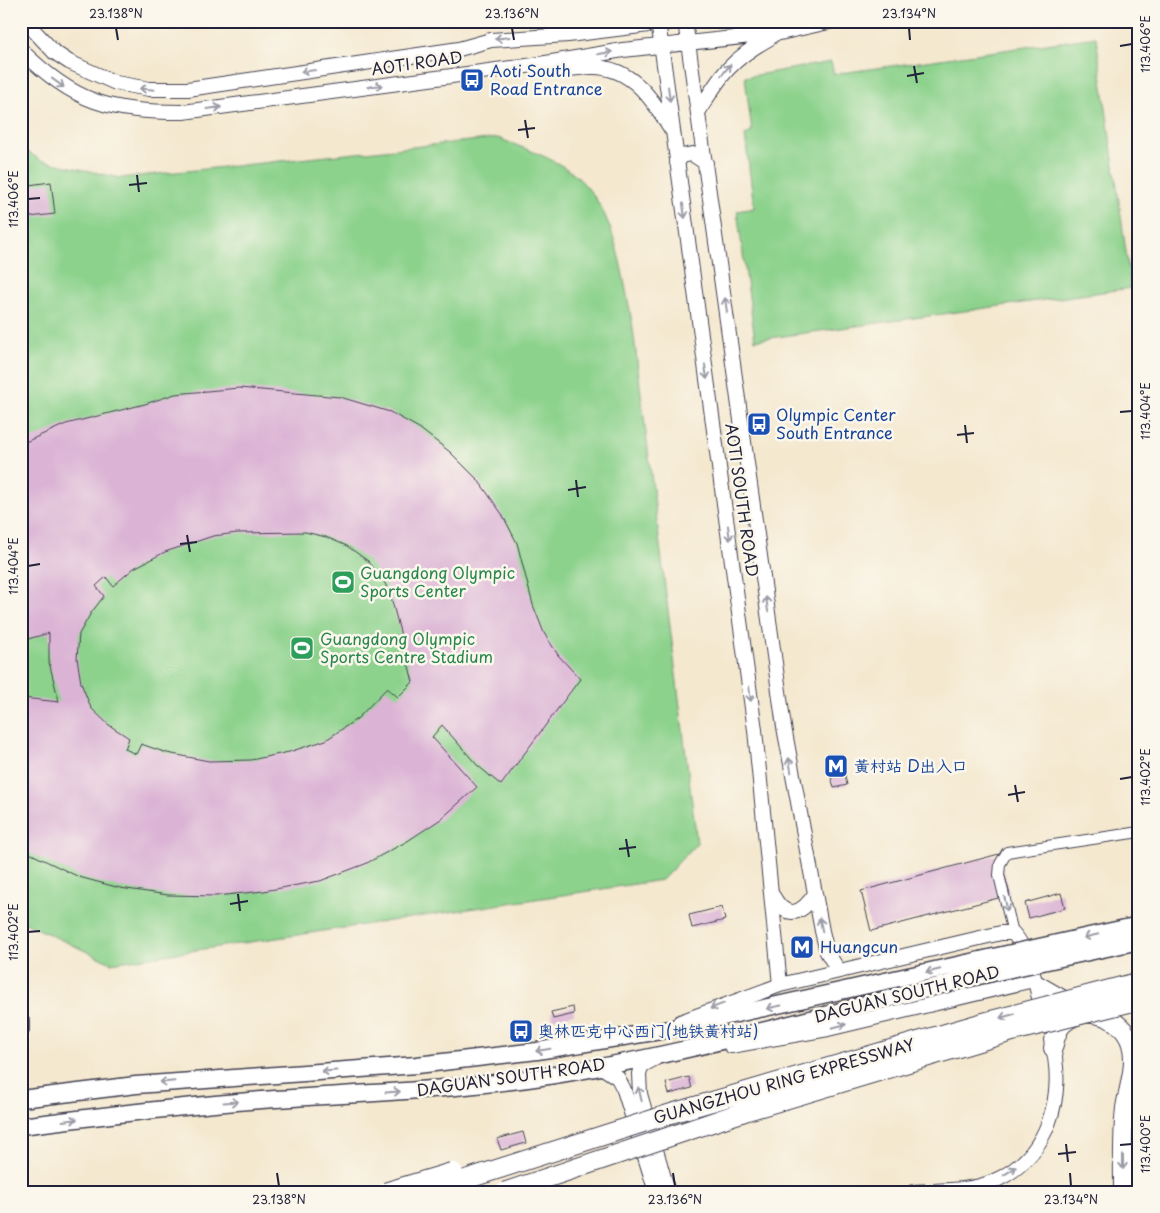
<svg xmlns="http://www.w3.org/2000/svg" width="1160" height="1213" font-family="'Playpen Sans','LXGW WenKai TC',sans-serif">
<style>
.green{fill:#8cd28c;stroke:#577a64}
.building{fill:#dbb4d5;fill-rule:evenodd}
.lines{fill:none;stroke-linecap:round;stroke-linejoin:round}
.minor-casing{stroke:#424051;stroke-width:12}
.tertiary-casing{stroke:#424051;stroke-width:16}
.secondary-casing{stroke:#424051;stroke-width:18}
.primary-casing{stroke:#424051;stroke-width:19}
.trunk-casing{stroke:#424051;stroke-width:20}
.minor{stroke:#fff;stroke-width:10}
.tertiary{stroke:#fff;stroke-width:14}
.secondary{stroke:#fff;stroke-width:15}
.primary{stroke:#fff;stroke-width:16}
.trunk{stroke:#fff;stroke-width:18}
.primary-bridge-casing{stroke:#424051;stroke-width:19;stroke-linecap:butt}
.motorway-bridge-casing{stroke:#424051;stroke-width:21;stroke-linecap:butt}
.primary-bridge{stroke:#fff;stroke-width:16}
.motorway-bridge{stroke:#fff;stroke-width:19}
.oneway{stroke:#9c9ca7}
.ticks{fill:none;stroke:#22223b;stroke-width:2}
.labels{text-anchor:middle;stroke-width:5;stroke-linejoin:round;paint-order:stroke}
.street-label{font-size:16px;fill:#22223b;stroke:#fbf7ec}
.transit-label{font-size:16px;fill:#164399;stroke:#fbf7ec;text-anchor:start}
.leisure-label{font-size:16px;fill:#27864d;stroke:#fbf7ec;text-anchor:start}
.neatline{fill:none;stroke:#22223b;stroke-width:2}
.ticks-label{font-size:12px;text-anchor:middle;fill:#22223b}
</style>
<rect width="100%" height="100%" fill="#fbf7ec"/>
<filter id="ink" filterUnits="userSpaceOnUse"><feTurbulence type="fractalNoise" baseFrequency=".02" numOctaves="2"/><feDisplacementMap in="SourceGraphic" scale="10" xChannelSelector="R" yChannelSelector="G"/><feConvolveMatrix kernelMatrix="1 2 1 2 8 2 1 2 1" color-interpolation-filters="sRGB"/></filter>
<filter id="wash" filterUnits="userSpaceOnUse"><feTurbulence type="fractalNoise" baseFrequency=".0096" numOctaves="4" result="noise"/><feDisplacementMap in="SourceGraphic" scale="20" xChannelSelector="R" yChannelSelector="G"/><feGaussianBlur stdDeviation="1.12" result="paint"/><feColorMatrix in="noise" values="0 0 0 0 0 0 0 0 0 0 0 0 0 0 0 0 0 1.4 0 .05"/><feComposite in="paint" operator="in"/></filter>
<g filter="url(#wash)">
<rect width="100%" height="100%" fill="#f4e8cf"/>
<path class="green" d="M1096,37L1131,288L755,340L737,211L754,208L745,135L752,132L745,77L831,62L834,74Z
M498,138C522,148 550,156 571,172C616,206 621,270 632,321L697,843L662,880L111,963L21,921V147L40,160L120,178Z"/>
<g id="blocks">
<path class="building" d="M51,182L55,214L21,218V186Z
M239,388L340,397L390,412L419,428L450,452L478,480L502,514L517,543L533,605L544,633L558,655L580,679L501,785L477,765L442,725L432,737L477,787L441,819L406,842L365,864L320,881L264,891L216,896L168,895L120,888L79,877L21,849L23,698L59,702L49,662V633L21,641V444L66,424L145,404L175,394ZM305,532L326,537L347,546L368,561L383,579L391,597L413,682L398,697L387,688L358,718L326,740L289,752L251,760L209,761L167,753L141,744L136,754L125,749L129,738L109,725L91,708L81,683L77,658L79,634L91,613L104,596L96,586L106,577L113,586L134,568L165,552L213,536L237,533Z
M841,757L847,785L834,788L827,761Z
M999,854L1010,895L871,931L861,891Z
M1061,893L1065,908L1029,918L1025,903Z
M722,907L725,920L692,928L689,915Z
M573,1007L574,1014L553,1019L551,1012Z
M689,1077L692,1088L669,1094L666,1083Z
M523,1132L526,1143L501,1150L497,1139Z"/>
</g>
</g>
<g filter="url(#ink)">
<use href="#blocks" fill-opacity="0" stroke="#424051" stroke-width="1"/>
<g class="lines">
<g class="minor-casing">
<path id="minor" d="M1013,933L999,875L1000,864L1007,852L1139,832"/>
</g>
<g class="tertiary-casing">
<path id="tertiary" d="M25,21L54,52L69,62L116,83L149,89H188L459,49L491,40L568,35L681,21
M658,21L755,730L780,985
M685,21L784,727L822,931L827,952L838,970
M21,50C74,103 110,112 183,112L534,65L623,50L780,33L833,21
M547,68C563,72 577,67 593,67C632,67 653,100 671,129
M699,111C721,74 732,59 770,38
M677,163L682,156L692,154L706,163
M773,896C786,920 801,915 815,894
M680,1022L780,985L1001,933H1013C1032,954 1036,988 1043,1015
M731,1046L828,1029L1033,980L1073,1003
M656,1058L641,1066L639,1074L640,1094L668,1192
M600,1066L618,1078L624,1090L656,1192
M913,1192C939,1190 968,1192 992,1182C1048,1159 1067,1095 1051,1040"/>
</g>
<g class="secondary-casing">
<path id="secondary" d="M21,1021V1030"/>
</g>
<g class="primary-casing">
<path id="primary" d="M21,1099L136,1085L417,1065L537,1051L660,1031L980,960
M21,1126C106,1115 190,1105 275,1099C366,1093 458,1090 548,1076C696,1053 838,1010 983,975"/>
</g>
<g class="trunk-casing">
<path id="trunk" d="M1053,1048C1055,1040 1057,1030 1063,1024C1086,1003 1123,1017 1131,1044C1137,1063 1128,1089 1125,1108C1122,1136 1123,1164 1123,1192
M1137,1192L1139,1183"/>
</g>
<use href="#minor" class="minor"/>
<use href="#tertiary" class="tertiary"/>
<use href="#secondary" class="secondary"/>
<use href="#primary" class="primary"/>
<use href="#trunk" class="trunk"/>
<g class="primary-bridge-casing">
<path id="primary-bridge" d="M980,960L1139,925
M983,975L1139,941"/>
</g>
<g class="motorway-bridge-casing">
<path id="motorway-bridge" d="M386,1192L453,1172
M433,1192L470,1178L676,1112L978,1024L1139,982
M505,1192L746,1111L1014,1031L1139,1000"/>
</g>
<use href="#primary-bridge" class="primary-bridge"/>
<use href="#motorway-bridge" class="motorway-bridge"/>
</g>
<defs><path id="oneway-shaft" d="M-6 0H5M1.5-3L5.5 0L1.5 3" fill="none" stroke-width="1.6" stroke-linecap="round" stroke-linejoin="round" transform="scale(1.25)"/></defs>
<g class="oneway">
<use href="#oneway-shaft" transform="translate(502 38) rotate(173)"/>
<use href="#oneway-shaft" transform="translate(605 53) rotate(-10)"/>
<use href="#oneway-shaft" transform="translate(726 70) rotate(-50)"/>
<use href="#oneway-shaft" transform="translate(308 71) rotate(172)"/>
<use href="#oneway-shaft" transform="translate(58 83) rotate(36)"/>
<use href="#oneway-shaft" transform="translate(375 86) rotate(-8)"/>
<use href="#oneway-shaft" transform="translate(147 89) rotate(-175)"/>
<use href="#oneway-shaft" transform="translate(669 94) rotate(83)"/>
<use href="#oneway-shaft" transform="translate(214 108) rotate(-7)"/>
<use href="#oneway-shaft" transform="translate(684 211) rotate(82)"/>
<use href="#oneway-shaft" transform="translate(726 305) rotate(-98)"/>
<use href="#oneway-shaft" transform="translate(706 372) rotate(82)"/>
<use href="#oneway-shaft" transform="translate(729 533) rotate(82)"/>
<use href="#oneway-shaft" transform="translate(767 604) rotate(-98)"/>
<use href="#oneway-shaft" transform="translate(750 694) rotate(83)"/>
<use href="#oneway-shaft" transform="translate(790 765) rotate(-100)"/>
<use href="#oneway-shaft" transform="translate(1006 904) rotate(77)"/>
<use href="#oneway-shaft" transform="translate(821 925) rotate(-101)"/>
<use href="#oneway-shaft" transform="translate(1091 936) rotate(167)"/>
<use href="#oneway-shaft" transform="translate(933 971) rotate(167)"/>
<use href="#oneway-shaft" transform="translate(717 1006) rotate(159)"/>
<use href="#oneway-shaft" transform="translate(774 1007) rotate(168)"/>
<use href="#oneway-shaft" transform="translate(1007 1016) rotate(164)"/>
<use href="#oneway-shaft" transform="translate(839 1026) rotate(-14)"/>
<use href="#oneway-shaft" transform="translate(543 1050) rotate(171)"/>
<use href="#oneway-shaft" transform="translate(329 1071) rotate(176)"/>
<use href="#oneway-shaft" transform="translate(167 1082) rotate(175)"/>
<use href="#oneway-shaft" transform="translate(393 1092) rotate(-4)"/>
<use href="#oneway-shaft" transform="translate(640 1094) rotate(-103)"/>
<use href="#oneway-shaft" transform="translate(231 1102) rotate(-4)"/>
<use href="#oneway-shaft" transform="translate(70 1120) rotate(-7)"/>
<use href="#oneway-shaft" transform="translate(1123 1162) rotate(90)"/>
<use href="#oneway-shaft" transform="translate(1010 1171) rotate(-33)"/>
</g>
</g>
<path class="ticks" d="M116,28L118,40M512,28L514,40M909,28L910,40M1120,46L1132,44M914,66L917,83M907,76L924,73M525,120L528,138M518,130L535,128M137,175L139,192M129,185L147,183M28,199L40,198M1120,412L1132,411M965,425L967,443M957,435L974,433M576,480L578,497M568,490L586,487M187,535L190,552M180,544L197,542M28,566L40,564M1120,779L1132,777M1015,785L1018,802M1008,795L1025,792M626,839L629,857M619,849L636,847M238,894L240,911M230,904L248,901M28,932L40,931M1066,1144L1068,1162M1120,1145L1132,1144M1058,1154L1076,1152M277,1173L279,1186M673,1173L675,1186M1070,1173L1071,1186"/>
<defs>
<g id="bus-square" transform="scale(1.25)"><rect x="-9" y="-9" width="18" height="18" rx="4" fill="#1a4fb4" stroke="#fbf7ec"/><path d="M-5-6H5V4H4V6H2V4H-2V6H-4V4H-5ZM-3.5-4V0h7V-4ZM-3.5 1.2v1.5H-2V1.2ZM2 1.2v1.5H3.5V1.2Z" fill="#fff"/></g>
<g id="stadium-square" transform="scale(1.25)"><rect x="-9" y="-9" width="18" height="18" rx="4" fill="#2e9e5b" stroke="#fbf7ec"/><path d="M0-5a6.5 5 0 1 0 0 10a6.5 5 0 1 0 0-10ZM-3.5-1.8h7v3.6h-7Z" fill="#fff"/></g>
<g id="metro-square" transform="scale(1.25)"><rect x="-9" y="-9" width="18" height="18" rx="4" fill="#1a4fb4" stroke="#fbf7ec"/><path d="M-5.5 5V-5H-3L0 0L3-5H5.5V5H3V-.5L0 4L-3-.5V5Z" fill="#fff"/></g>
</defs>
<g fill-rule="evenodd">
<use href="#bus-square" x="472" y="80"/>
<use href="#bus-square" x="759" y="424"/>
<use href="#stadium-square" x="343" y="582"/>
<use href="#stadium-square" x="302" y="648"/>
<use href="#metro-square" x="836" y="766"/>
<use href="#metro-square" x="802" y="947"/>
<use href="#bus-square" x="521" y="1031"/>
</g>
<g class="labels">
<g class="street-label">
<text transform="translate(417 63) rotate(-8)" y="6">AOTI ROAD</text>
<text transform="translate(742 500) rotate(82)" y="6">AOTI SOUTH ROAD</text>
<text transform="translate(907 994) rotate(-14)" y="6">DAGUAN SOUTH ROAD</text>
<text transform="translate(511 1077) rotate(-8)" y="6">DAGUAN SOUTH ROAD</text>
<text transform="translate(784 1081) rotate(-16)" y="6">GUANGZHOU RING EXPRESSWAY</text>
</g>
<g class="transit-label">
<text x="490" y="77">Aoti South<tspan x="490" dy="18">Road Entrance</tspan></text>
<text x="776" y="421">Olympic Center<tspan x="776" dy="18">South Entrance</tspan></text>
<text x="854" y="772">黄村站 D出入口</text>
<text x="820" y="953">Huangcun</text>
<text x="538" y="1037">奥林匹克中心西门(地铁黄村站)</text>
</g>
<g class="leisure-label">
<text x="360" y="579">Guangdong Olympic<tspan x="360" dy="18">Sports Center</tspan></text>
<text x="320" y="645">Guangdong Olympic<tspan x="320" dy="18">Sports Centre Stadium</tspan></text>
</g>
</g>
<rect width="1160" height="1213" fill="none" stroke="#fbf7ec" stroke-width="55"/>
<rect x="28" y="28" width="1104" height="1158" class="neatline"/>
<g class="ticks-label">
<text x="116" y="18">23.138°N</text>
<text x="512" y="18">23.136°N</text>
<text x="909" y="18">23.134°N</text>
<text transform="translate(1146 44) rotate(-90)" y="4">113.406°E</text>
<text transform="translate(14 199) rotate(-90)" y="4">113.406°E</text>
<text transform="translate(1146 411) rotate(-90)" y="4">113.404°E</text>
<text transform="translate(14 566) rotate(-90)" y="4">113.404°E</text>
<text transform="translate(1146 777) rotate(-90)" y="4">113.402°E</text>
<text transform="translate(14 932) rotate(-90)" y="4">113.402°E</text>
<text transform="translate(1146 1144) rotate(-90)" y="4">113.400°E</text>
<text x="279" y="1204">23.138°N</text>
<text x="675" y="1204">23.136°N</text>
<text x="1071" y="1204">23.134°N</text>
</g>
</svg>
